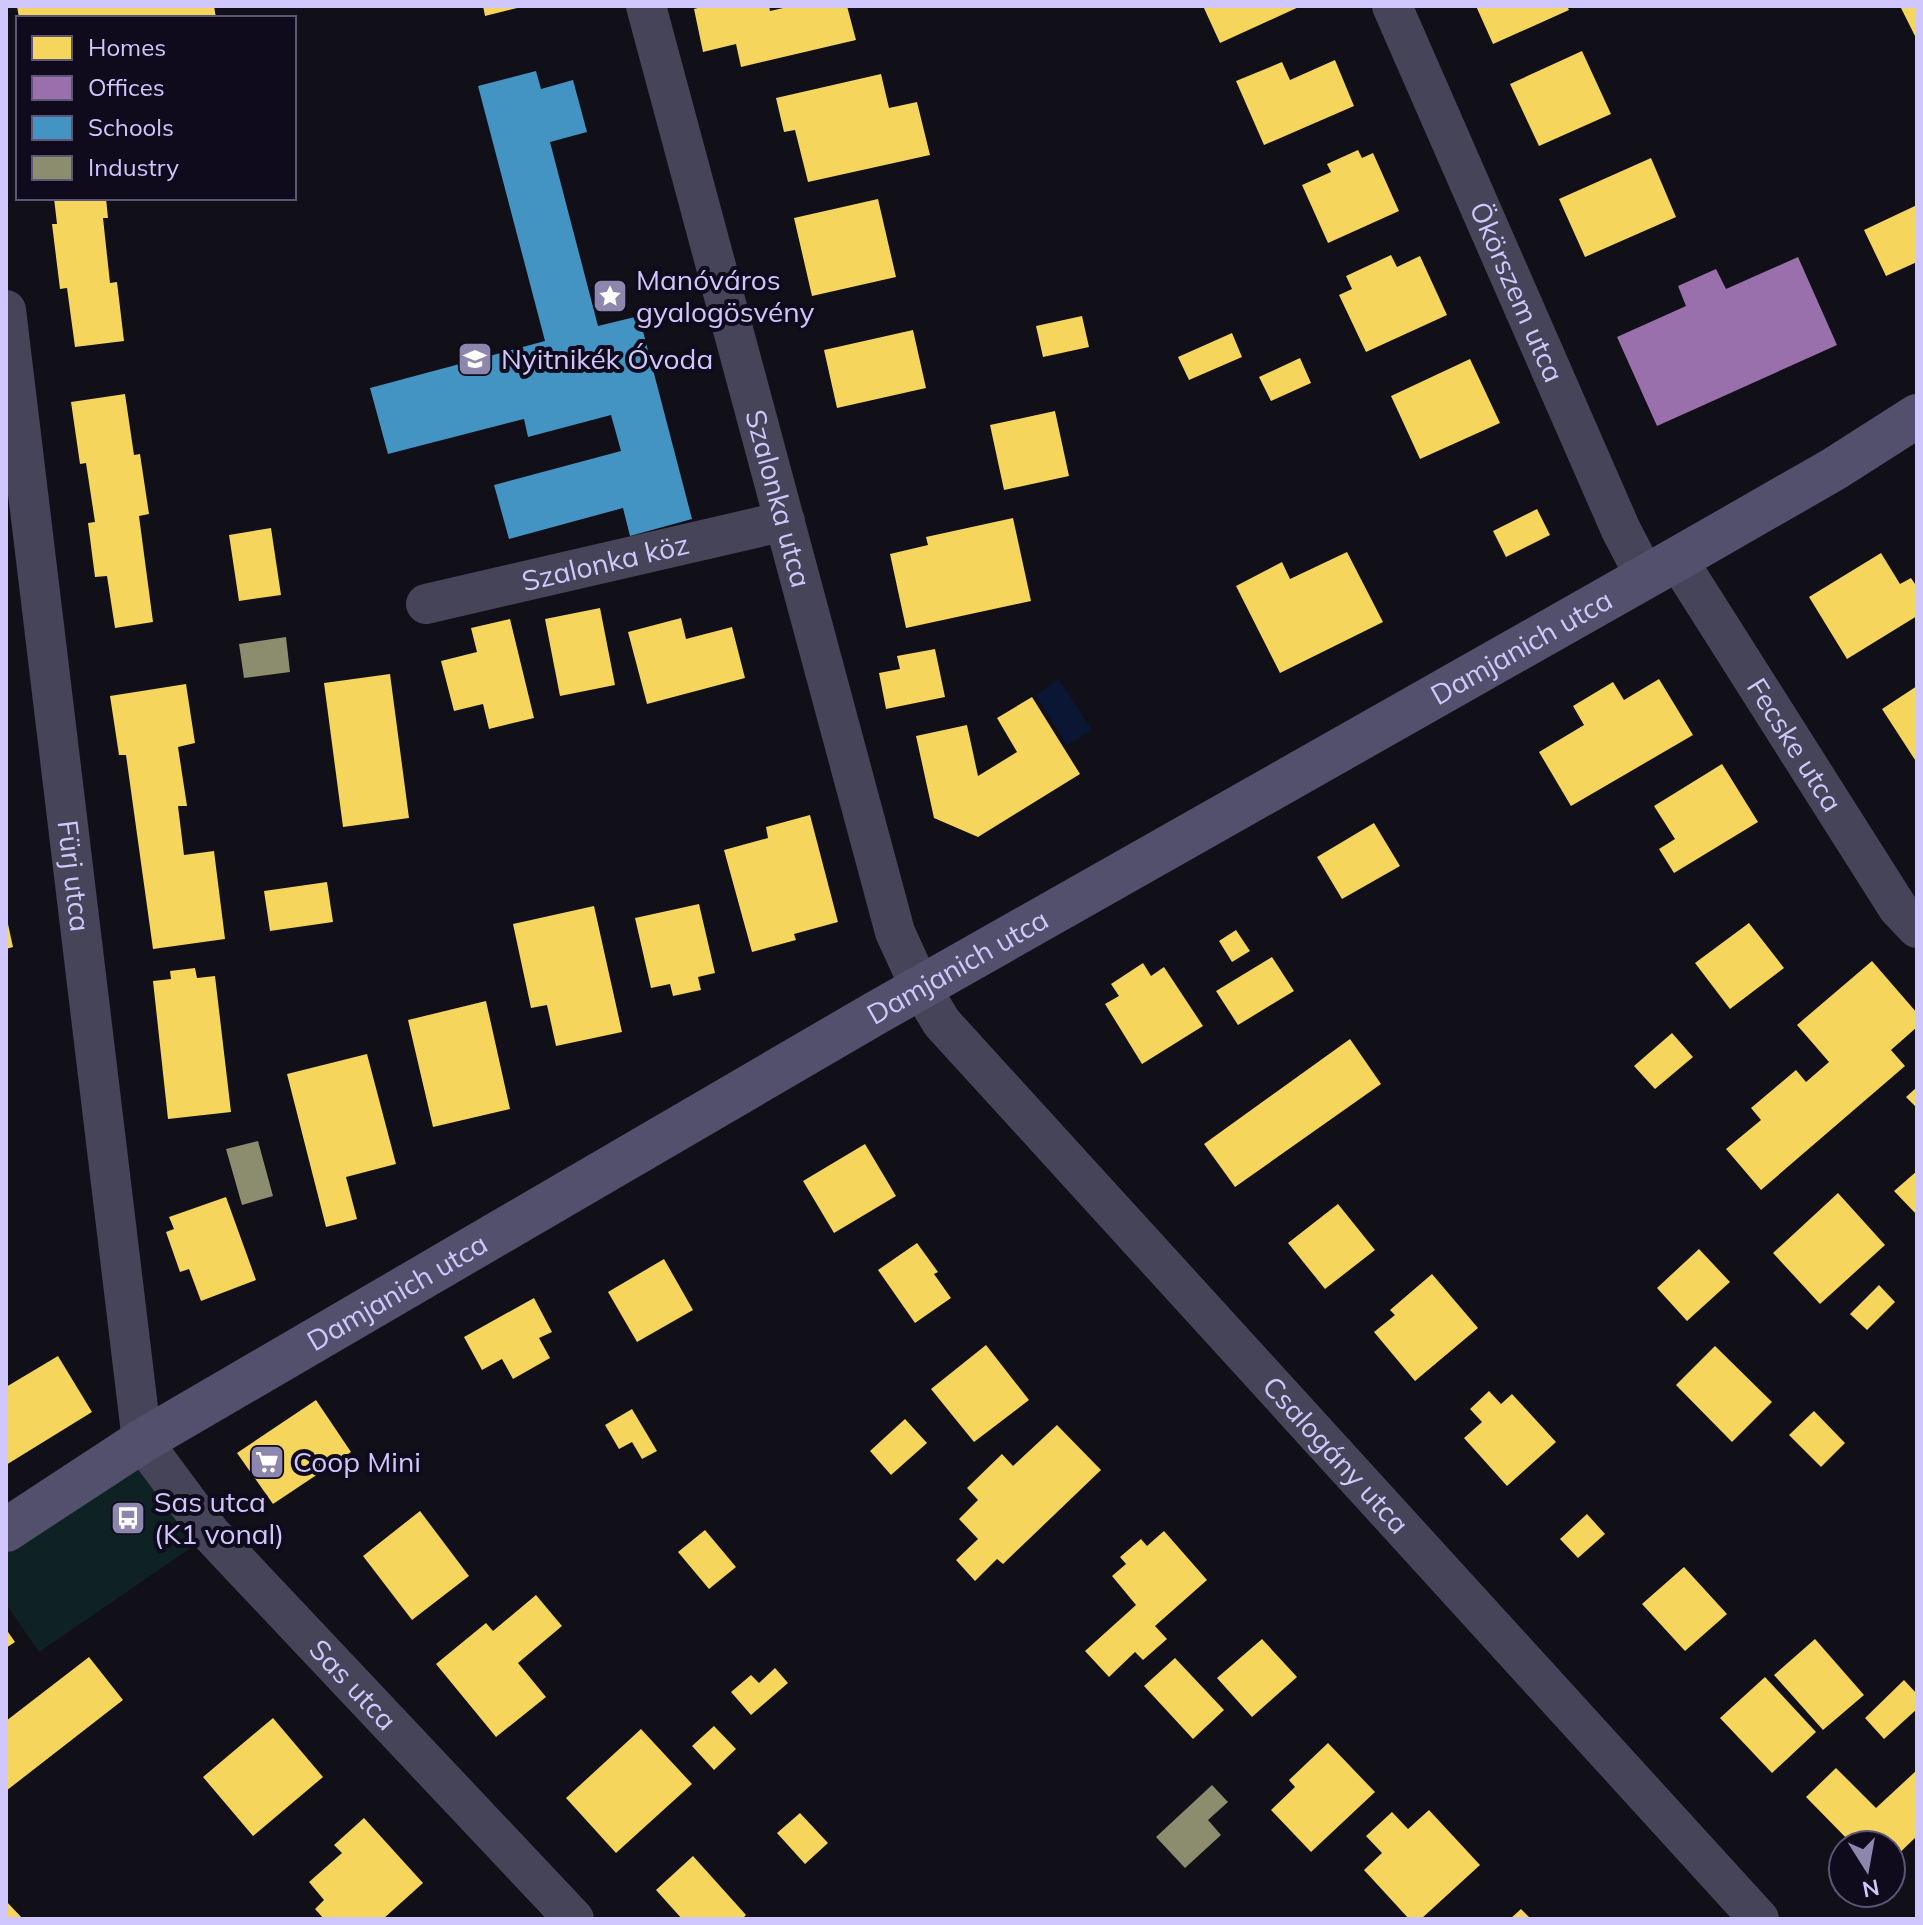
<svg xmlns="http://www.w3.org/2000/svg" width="1923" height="1925" font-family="Mulish,sans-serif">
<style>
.green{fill:#0e2224}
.water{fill:#0a1634}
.homes{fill:#f6d55c}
.offices{fill:#9970ab}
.schools{fill:#4393c3}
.industry{fill:#8c8c6e}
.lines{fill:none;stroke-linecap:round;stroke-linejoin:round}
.street{stroke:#464459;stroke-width:40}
.secondary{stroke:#52506c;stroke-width:44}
.labels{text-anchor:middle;stroke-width:8;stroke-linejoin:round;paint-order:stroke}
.poi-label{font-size:28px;fill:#d0c7fe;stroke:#0f0b1c;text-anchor:start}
.street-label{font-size:28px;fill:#d0c7fe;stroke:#0f0b1c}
</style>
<rect width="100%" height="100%" fill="#110f18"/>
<path class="green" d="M142,1441L211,1534L39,1652L6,1604V1530Z"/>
<path class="water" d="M1059,679L1092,730L1067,745L1036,695Z"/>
<path class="homes" d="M17,6H214L216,18H19Z
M483,6H520L521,7L485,16Z
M705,6H769L770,11L792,6H847L856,40L741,67L736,44L703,52L694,9Z
M1203,6H1301L1220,43Z
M1476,6H1567L1569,10L1493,44Z
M1900,6H1917V40Z
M1582,51L1611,114L1539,146L1510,84Z
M1335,60L1354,106L1264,145L1236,81L1282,62L1290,80Z
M881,74L889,108L917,102L930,155L808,182L795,130L784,132L776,98Z
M1358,150L1362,158L1373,153L1399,211L1328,243L1302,185L1331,172L1327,164Z
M1651,158L1676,217L1585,257L1559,199Z
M54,198H106L108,218H103L110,283L117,282L124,341L75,347L67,288L60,289L52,224H57Z
M878,199L896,277L812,296L794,218Z
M1917,205V262L1886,276L1864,230Z
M1391,255L1397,267L1420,256L1447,315L1366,352L1339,295L1352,289L1346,276Z
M1082,316L1089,347L1043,357L1036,326Z
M913,330L926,388L837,408L824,350Z
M1232,333L1242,357L1189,380L1178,357Z
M1300,358L1311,383L1271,401L1259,377Z
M1470,359L1500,423L1420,459L1391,396Z
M125,394L134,455L140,454L149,514L139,516L153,622L115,628L107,576L95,577L88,523L95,522L86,463L80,464L71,402Z
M1055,411L1069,476L1004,490L990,425Z
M1537,509L1550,535L1506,557L1493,531Z
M1013,518L1031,601L906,628L890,554L928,545L926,537Z
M271,528L281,595L239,601L229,535Z
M1347,552L1383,622L1280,673L1236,586L1282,562L1290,579Z
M1881,553L1900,584L1911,578L1917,587V616L1847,659L1809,597Z
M600,608L615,685L560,696L545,619Z
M681,618L686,639L732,627L745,678L647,704L628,632Z
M510,619L534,718L489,729L483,704L454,711L441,661L477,652L471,628Z
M935,649L945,697L886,709L879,673L900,669L897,656Z
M390,674L409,818L343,827L324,683Z
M1659,679L1693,735L1571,806L1539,752L1584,725L1573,706L1613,682L1624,700Z
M186,684L195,743L178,747L187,806H178L184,855L214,851L225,939L153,949L126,755H119L110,696Z
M1917,686V763L1882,709Z
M1032,697L1080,774L978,837L934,818L916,736L967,725L978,776L1017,752L997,718Z
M1722,764L1758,822L1674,873L1659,849L1675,839L1654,806Z
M810,815L838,922L794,934L796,940L752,952L724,850L768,838L766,827Z
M1374,823L1400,866L1342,899L1317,857Z
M327,882L333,922L270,931L264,891Z
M699,904L715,973L698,977L701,990L673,996L670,984L651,988L635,918Z
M594,906L622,1032L556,1046L547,1005L531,1008L513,924Z
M6,915L13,947L6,949Z
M1749,923L1784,968L1730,1009L1695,963Z
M1236,930L1250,951L1232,962L1219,941Z
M1272,957L1294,991L1238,1025L1216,991Z
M1872,961L1917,1013V1027L1891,1050L1905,1066L1761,1190L1726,1149L1761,1120L1751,1108L1796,1070L1806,1082L1829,1062L1797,1025Z
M1143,963L1151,976L1164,967L1203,1026L1142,1064L1105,1004L1119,996L1111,984Z
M195,968L197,978L215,976L231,1112L168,1119L153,981L171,979L170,971Z
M486,1001L510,1109L433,1127L408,1020Z
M1672,1033L1693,1057L1655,1089L1634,1066Z
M1350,1039L1381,1084L1235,1187L1204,1144Z
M367,1054L396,1164L346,1177L357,1219L326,1227L287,1074Z
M1917,1087V1108L1906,1097Z
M865,1144L896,1196L834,1233L803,1181Z
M1917,1171V1215L1894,1191Z
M1838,1193L1885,1245L1820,1304L1773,1253Z
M226,1197L256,1280L201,1301L189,1269L180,1272L166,1232L174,1229L169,1217Z
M1338,1204L1375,1250L1325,1289L1288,1243Z
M917,1243L938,1272L934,1274L951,1298L915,1323L878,1270Z
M1699,1249L1730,1282L1687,1321L1657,1288Z
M664,1259L693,1310L637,1342L608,1292Z
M1432,1274L1478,1328L1415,1381L1374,1332L1395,1315L1390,1310Z
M1879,1285L1895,1302L1867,1330L1850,1314Z
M534,1298L552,1332L539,1338L550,1358L513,1379L502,1359L482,1370L464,1337Z
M986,1345L1029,1400L974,1442L931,1389Z
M1715,1346L1772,1402L1732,1442L1676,1385Z
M58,1356L92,1412L6,1465V1387Z
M1489,1391L1501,1404L1512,1394L1556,1442L1507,1486L1464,1438L1482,1422L1470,1409Z
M316,1400L351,1452L273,1504L237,1453Z
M632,1409L657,1451L642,1459L632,1442L619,1449L605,1425Z
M1814,1411L1845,1443L1821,1467L1789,1435Z
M905,1419L927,1443L891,1475L870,1451Z
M1057,1425L1101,1470L1003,1564L997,1559L975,1581L956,1560L978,1539L959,1519L978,1500L967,1488L1002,1454L1013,1466Z
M420,1511L469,1576L412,1620L363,1556Z
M1587,1514L1605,1534L1578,1558L1560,1539Z
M705,1530L736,1567L709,1589L678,1552Z
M1164,1531L1207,1580L1155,1626L1167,1639L1143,1660L1135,1652L1109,1677L1085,1651L1136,1605L1112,1576L1126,1564L1120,1557L1141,1539L1147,1546Z
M1684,1567L1727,1614L1685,1651L1642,1604Z
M536,1595L562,1626L518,1663L546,1697L496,1737L436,1664L486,1623L493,1631Z
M6,1629L15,1642L6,1648Z
M1262,1639L1297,1677L1252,1717L1217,1678Z
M1815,1639L1864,1695L1823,1730L1774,1675Z
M89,1657L123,1700L6,1791V1721Z
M1175,1658L1224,1710L1193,1739L1144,1686Z
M775,1668L788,1683L751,1715L731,1692L751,1675L759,1683Z
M1765,1677L1816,1732L1772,1773L1720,1718Z
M1904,1680L1917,1694V1709L1884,1739L1865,1718Z
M273,1718L323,1777L253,1836L203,1777Z
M714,1726L736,1749L714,1770L692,1746Z
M641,1729L692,1784L616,1853L566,1798Z
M1328,1743L1375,1792L1311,1852L1271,1810L1295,1787L1289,1780Z
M1836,1768L1876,1808L1917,1770V1836L1891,1861V1845H1853L1806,1797Z
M1429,1810L1480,1865L1421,1919H1409L1364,1870L1382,1853L1366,1836L1392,1812L1408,1829Z
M800,1813L828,1843L805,1864L777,1833Z
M364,1818L423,1883L383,1919H324L315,1909L324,1900L309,1882L342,1853L334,1845Z
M693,1856L746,1915L742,1919H682L656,1890Z
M6,1901L23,1919H6Z
M1521,1909L1531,1919H1510Z"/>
<path class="offices" d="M1798,257L1837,345L1657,426L1617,337L1686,306L1678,286L1716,269L1726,289Z"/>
<path class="schools" d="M536,71L541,89L573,80L587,132L550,142L598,326L639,316L692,519L630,536L623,508L509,539L494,485L621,451L611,415L528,437L524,419L388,454L370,388L545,341L478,86Z"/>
<path class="industry" d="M286,637L290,672L244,678L239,644Z
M258,1141L273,1196L242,1205L226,1149Z
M1212,1785L1228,1802L1208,1820L1221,1835L1185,1868L1156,1837Z"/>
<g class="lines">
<g class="street">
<path id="s1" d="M646,6L895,932L920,987L942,1023L1759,1919"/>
<path id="s2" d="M1392,6L1621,530L1645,576"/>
<path id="s3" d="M6,310L142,1441L211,1534L574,1919"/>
<path id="s4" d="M1677,559L1898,908L1917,928"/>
<path id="s5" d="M426,604L785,521"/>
</g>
<path class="secondary" id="s6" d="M6,1530L142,1441L874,1014L1677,559L1834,469L1917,416"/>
</g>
<defs>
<g id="sight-square" transform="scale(1.8)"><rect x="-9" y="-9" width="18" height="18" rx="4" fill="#8d87ae" stroke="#0f0b1c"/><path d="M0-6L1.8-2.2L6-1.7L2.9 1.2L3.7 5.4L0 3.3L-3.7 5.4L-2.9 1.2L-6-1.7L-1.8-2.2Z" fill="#fff"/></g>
<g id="school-square" transform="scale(1.8)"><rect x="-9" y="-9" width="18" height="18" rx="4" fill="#8d87ae" stroke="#0f0b1c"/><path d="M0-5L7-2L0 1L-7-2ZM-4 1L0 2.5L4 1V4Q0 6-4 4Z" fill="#fff"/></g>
<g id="supermarket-square" transform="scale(1.8)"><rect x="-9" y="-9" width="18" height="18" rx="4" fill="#8d87ae" stroke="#0f0b1c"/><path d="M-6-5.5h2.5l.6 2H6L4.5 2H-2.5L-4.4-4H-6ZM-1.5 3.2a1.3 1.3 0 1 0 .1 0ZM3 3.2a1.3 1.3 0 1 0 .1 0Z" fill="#fff"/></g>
<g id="bus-square" transform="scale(1.8)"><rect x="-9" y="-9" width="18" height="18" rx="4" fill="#8d87ae" stroke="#0f0b1c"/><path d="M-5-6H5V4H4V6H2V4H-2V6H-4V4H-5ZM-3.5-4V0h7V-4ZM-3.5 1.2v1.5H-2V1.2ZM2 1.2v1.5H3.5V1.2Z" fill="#fff"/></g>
</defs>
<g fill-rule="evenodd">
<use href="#sight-square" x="610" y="296"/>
<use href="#school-square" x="475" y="359"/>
<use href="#supermarket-square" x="267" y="1462"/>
<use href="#bus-square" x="128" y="1518"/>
</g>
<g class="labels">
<g class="poi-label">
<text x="636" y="290">Manóváros<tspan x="636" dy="32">gyalogösvény</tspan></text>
<text x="501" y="369">Nyitnikék Óvoda</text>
<text x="293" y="1472">Coop Mini</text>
<text x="154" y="1512">Sas utca<tspan x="154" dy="32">(K1 vonal)</tspan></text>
</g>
<g class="street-label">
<text dy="10" stroke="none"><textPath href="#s2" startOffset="312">Ökörszem utca</textPath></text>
<text dy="10" stroke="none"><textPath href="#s1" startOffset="510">Szalonka utca</textPath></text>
<text dy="10" stroke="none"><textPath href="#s5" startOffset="184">Szalonka köz</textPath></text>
<text dy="10" stroke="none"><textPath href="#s6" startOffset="1754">Damjanich utca</textPath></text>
<text dy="10" stroke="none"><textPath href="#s4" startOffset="220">Fecske utca</textPath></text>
<text dy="10" stroke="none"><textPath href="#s3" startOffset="570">Fürj utca</textPath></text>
<text dy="10" stroke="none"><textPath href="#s6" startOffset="1106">Damjanich utca</textPath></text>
<text dy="10" stroke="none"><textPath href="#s6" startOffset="458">Damjanich utca</textPath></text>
<text dy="10" stroke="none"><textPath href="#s1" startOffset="1646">Csalogány utca</textPath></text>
<text dy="10" stroke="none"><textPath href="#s3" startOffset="1462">Sas utca</textPath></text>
</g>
</g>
<rect width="1923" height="1925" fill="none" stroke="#d0c7fe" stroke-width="16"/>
<rect x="16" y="16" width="280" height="184" fill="#0f0b1c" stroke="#5c5676" stroke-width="2"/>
<rect x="32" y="36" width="40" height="24" fill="#f6d55c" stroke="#5c5676" stroke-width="2"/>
<text x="88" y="56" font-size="24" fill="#d0c7fe">Homes</text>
<rect x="32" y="76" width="40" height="24" fill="#9970ab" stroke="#5c5676" stroke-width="2"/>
<text x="88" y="96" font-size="24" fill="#d0c7fe">Offices</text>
<rect x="32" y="116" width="40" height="24" fill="#4393c3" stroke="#5c5676" stroke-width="2"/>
<text x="88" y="136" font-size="24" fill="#d0c7fe">Schools</text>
<rect x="32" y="156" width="40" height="24" fill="#8c8c6e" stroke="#5c5676" stroke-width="2"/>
<text x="88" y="176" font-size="24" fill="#d0c7fe">Industry</text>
<g transform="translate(1867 1869) rotate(169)"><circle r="38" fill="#0f0b1c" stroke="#5c5676" stroke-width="2"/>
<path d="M0-6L14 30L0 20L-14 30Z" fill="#8d87ae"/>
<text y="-12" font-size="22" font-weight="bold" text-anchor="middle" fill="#d0c7fe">N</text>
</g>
</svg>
